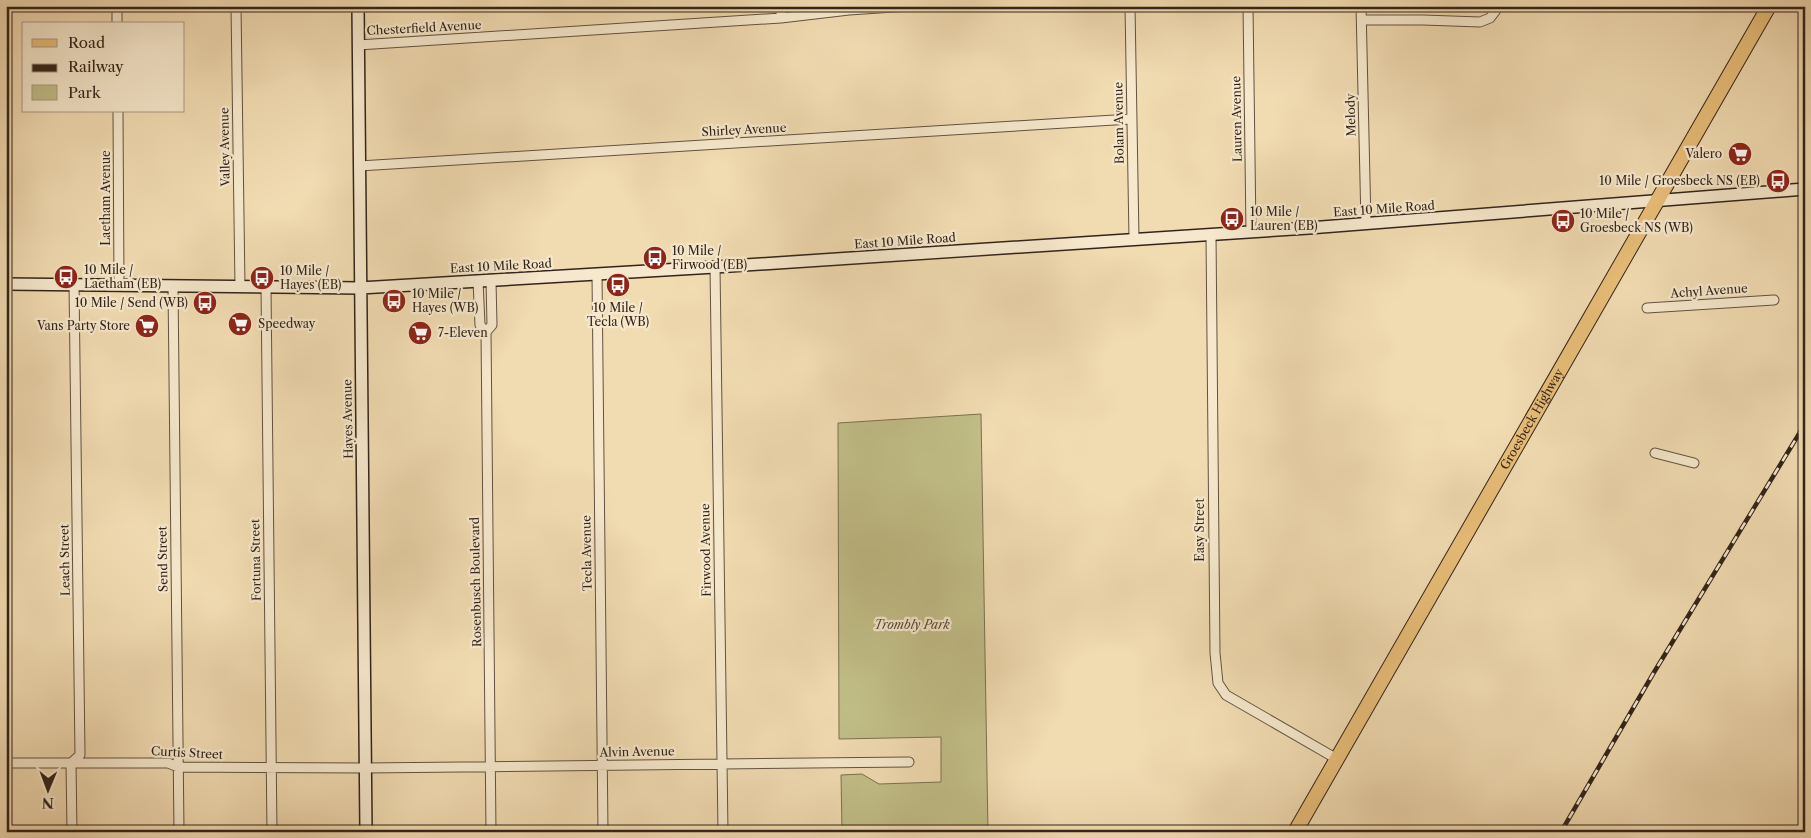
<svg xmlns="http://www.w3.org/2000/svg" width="1811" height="838" font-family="'Libre Caslon Text',serif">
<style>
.green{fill:#c1be87;stroke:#7a7151}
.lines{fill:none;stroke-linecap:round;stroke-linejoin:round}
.street-casing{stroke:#625240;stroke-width:11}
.secondary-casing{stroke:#33241b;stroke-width:14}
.primary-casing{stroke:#33241b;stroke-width:16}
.street{stroke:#f6e8cc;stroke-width:9}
.secondary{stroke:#f6e8cc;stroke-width:11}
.primary{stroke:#e8be78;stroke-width:14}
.rail-casing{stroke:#33241b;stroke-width:4.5}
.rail{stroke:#f6e8cc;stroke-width:2.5;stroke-dasharray:8;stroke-linecap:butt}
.labels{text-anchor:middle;stroke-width:4.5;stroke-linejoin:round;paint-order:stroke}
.street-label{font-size:12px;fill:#33241b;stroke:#f6e8cc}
.poi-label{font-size:12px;fill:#33241b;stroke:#f6e8cc;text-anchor:start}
.park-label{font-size:12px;font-style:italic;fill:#564a36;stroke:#f6e8cc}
</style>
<rect width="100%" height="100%" fill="#f1dbb1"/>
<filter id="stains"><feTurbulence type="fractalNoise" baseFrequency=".004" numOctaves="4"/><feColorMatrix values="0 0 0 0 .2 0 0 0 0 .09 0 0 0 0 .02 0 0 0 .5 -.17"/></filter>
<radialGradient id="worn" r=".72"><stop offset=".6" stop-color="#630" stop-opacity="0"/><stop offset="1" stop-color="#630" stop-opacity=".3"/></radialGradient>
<path class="green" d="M981,414L988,832H842L841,775L862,774L879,784L941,782V737L839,739L838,423Z"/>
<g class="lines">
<g class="street-casing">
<path id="street" d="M117,6V24
M236,6L240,287
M781,6V18
M1130,6L1134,239
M1248,6L1251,232
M1361,6L1366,224
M1362,20H1423L1480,22L1490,18L1499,6
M358,45L781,18L849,10L909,6
M118,111L119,284
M359,166L1131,119
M1211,235L1215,653L1218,683L1226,695L1337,759
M715,267L723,832
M597,275L603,832
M478,281L480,325L486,332L492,325L491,281
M173,286L179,832
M266,287L272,832
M1647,308L1774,300
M486,332L491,832
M1655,453L1694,463
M6,763H168L178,767L366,768L909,762
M72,832L71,763L80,755L74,284"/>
</g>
<g class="secondary-casing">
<path id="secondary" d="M358,6L366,832
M6,284L360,288L715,267L1309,228L1805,189"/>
</g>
<g class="primary-casing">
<g id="primary">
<path id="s1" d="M1295,832L1769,6"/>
</g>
</g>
<use href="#street" class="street"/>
<use href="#secondary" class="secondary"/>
<use href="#primary" class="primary"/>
<g class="rail-casing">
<path id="rail" d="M1561,832L1653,674L1805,424"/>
</g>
<use href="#rail" class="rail"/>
</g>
<defs>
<g id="supermarket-disc" transform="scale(1.25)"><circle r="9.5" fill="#8f2418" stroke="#f6e8cc"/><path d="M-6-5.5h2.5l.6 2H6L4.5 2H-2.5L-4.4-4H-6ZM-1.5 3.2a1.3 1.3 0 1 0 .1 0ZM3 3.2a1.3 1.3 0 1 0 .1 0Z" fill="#fff"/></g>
<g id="bus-disc" transform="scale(1.25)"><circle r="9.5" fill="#8f2418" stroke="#f6e8cc"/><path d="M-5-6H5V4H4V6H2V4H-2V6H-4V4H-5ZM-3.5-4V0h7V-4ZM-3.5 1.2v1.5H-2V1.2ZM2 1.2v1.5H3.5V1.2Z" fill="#fff"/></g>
</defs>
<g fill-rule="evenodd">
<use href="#supermarket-disc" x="1740" y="154"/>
<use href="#bus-disc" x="1778" y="181"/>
<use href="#bus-disc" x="1232" y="219"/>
<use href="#bus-disc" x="1563" y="221"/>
<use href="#bus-disc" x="655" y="258"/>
<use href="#bus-disc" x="66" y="277"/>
<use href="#bus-disc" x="262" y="278"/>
<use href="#bus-disc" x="618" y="285"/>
<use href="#bus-disc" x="394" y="301"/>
<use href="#bus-disc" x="205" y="303"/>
<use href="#supermarket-disc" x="240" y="324"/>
<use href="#supermarket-disc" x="147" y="326"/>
<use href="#supermarket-disc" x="420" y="333"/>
</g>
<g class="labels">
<g class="street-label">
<text transform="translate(424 28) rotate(-3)" y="4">Chesterfield Avenue</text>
<text transform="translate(1351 115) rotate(-91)" y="4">Melody</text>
<text transform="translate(1237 119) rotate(-91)" y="4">Lauren Avenue</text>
<text transform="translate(1119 123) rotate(-91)" y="4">Bolam Avenue</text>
<text transform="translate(744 130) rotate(-3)" y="4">Shirley Avenue</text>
<text transform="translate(225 147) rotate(-91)" y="4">Valley Avenue</text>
<text transform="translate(106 198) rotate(-90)" y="4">Laetham Avenue</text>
<text transform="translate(1384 209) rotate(-4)" y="4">East 10 Mile Road</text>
<text transform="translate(905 241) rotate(-4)" y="4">East 10 Mile Road</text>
<text transform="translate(501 266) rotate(-3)" y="4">East 10 Mile Road</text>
<text transform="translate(1709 291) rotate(-4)" y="4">Achyl Avenue</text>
<text transform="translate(348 419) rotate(-91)" y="4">Hayes Avenue</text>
<text dy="4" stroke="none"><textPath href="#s1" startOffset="476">Groesbeck Highway</textPath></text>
<text transform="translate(1200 530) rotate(-90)" y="4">Easy Street</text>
<text transform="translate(706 550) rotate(-91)" y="4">Firwood Avenue</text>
<text transform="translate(587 553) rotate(-91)" y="4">Tecla Avenue</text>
<text transform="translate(163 559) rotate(-91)" y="4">Send Street</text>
<text transform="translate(65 560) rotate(-91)" y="4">Leach Street</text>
<text transform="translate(256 560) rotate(-91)" y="4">Fortuna Street</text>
<text transform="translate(476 582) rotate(-91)" y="4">Rosenbusch Boulevard</text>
<text transform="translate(637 752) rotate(-1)" y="4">Alvin Avenue</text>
<text transform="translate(187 753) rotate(3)" y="4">Curtis Street</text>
</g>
<g class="poi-label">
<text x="1722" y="158" text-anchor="end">Valero</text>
<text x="1760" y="185" text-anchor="end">10 Mile / Groesbeck NS (EB)</text>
<text x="1250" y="216">10 Mile /<tspan x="1250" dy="14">Lauren (EB)</tspan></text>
<text x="1580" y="218">10 Mile /<tspan x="1580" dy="14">Groesbeck NS (WB)</tspan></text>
<text x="672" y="255">10 Mile /<tspan x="672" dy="14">Firwood (EB)</tspan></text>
<text x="84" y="274">10 Mile /<tspan x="84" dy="14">Laetham (EB)</tspan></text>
<text x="280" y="275">10 Mile /<tspan x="280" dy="14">Hayes (EB)</tspan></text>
<text x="412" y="298">10 Mile /<tspan x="412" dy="14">Hayes (WB)</tspan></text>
<text x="188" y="307" text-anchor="end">10 Mile / Send (WB)</text>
<text x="618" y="312" text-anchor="middle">10 Mile /<tspan x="618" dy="14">Tecla (WB)</tspan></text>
<text x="258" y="328">Speedway</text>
<text x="130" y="330" text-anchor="end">Vans Party Store</text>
<text x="438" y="337">7-Eleven</text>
</g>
<g class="park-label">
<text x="912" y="629">Trombly Park</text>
</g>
</g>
<rect width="1811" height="838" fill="none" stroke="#f1dbb1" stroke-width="25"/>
<rect x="8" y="8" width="1796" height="823" fill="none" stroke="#33241b" stroke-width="2.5"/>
<rect x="12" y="12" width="1786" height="813" fill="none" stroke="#33241b"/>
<rect x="22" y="22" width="162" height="90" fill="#f6e8cc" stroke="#a89a85"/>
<rect x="32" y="39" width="25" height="8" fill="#e8be78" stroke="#a89a85"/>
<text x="68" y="48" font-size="15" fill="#33241b">Road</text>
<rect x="32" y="64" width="25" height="8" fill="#33241b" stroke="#a89a85"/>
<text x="68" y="72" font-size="15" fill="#33241b">Railway</text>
<rect x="32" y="85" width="25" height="15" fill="#c1be87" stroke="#a89a85"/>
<text x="68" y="98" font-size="15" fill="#33241b">Park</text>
<g transform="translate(48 790) rotate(181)" stroke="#f6e8cc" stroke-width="4" paint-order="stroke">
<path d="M0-4L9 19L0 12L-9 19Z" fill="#33241b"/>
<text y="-8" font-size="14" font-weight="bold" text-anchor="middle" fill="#33241b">N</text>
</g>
<rect width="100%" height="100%" filter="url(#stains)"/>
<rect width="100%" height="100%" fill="url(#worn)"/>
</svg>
